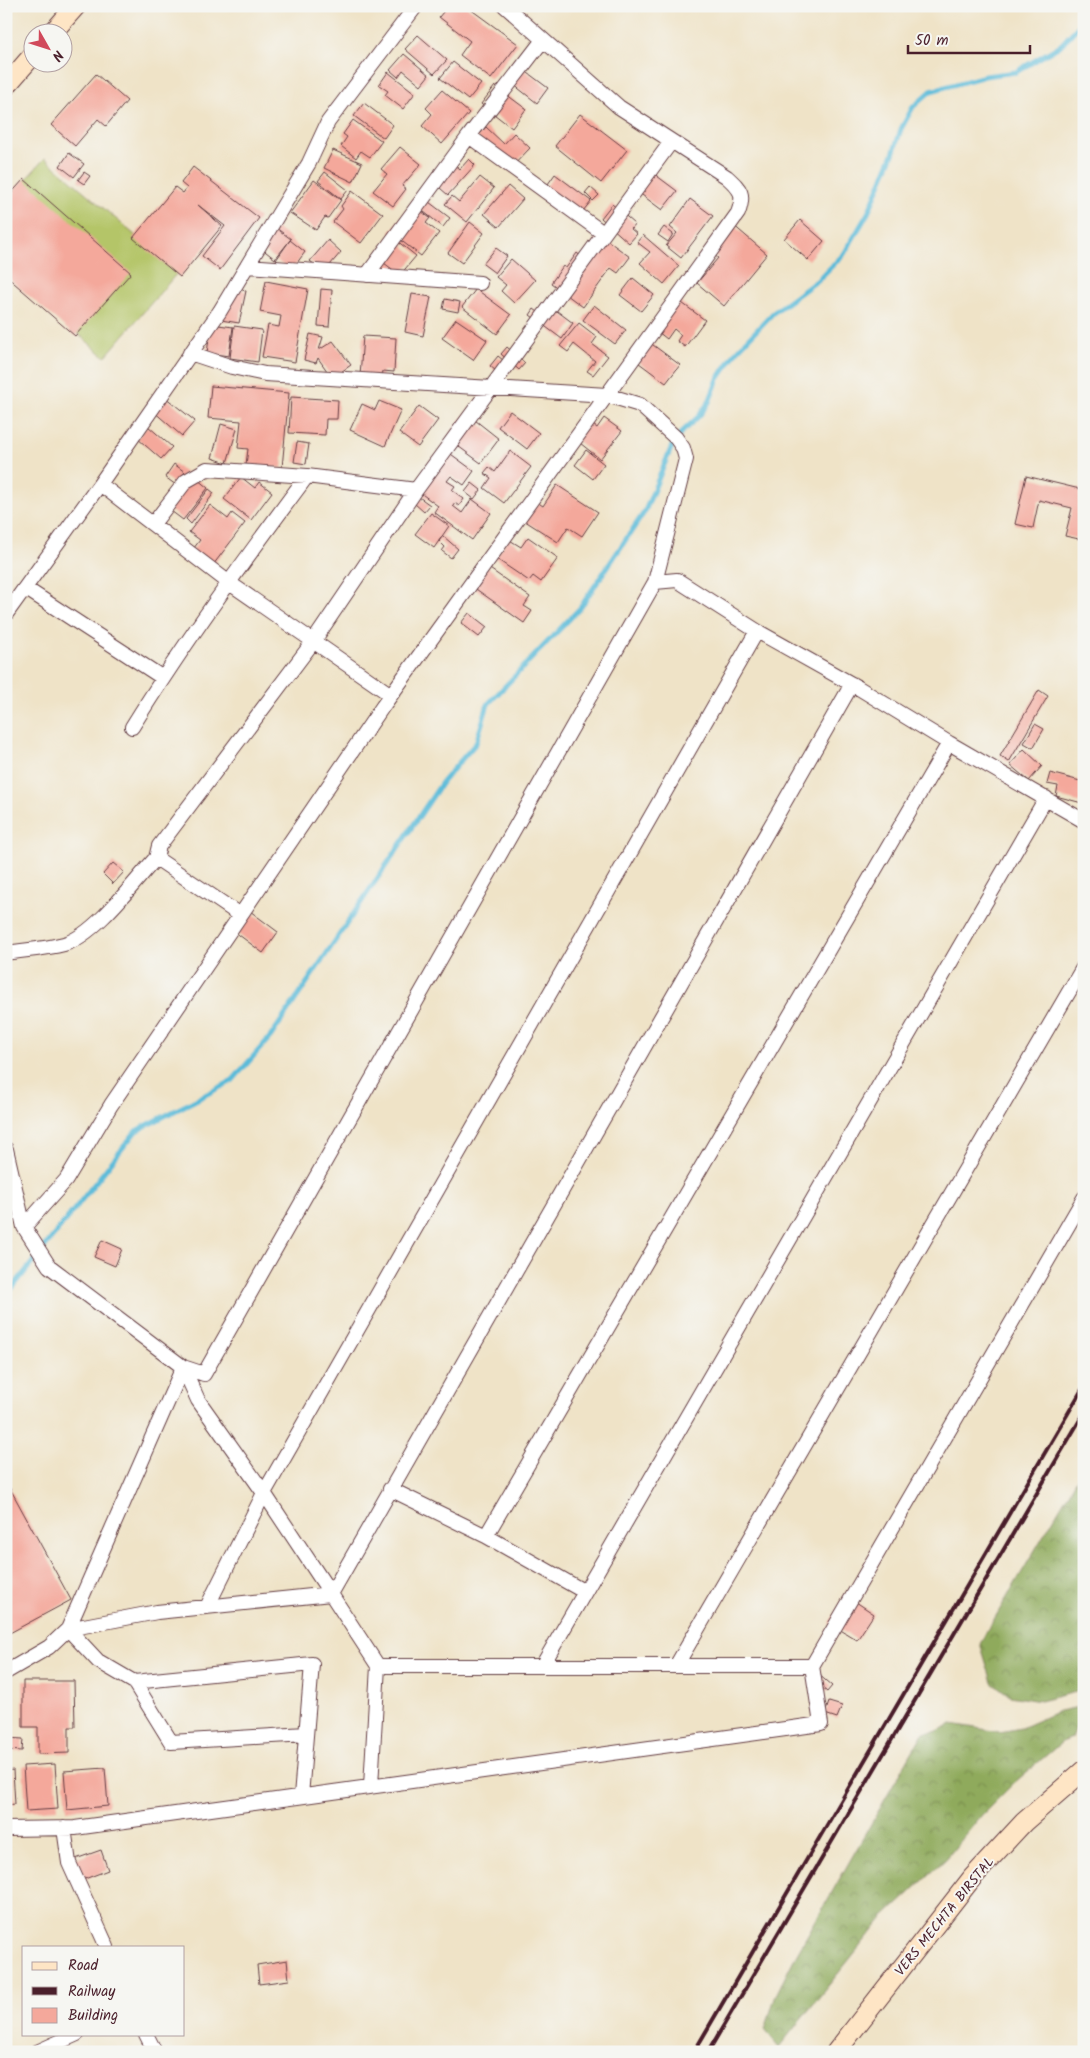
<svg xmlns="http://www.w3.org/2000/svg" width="1090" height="2058" font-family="Kalam,sans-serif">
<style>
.forest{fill:url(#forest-crowns);stroke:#6c6444}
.pitch{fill:#b4c568;stroke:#7f724a}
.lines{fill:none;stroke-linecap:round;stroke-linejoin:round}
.stream{stroke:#5bbbd9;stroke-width:5}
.building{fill:#f4a89b}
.street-casing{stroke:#633c42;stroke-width:16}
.secondary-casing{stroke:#633c42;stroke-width:21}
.street{stroke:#fff;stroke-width:14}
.secondary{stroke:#fee5c5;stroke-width:19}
.rail{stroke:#4a1f2b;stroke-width:4}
.labels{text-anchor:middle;stroke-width:4;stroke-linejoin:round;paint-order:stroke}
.street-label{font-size:14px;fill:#4a1f2b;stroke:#f6f6f2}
</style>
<defs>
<pattern id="forest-crowns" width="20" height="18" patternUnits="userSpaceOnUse" patternTransform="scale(1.25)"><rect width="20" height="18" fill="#8faa5c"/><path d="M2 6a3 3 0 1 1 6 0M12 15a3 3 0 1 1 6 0" fill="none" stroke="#778a4c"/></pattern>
</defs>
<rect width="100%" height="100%" fill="#f6f6f2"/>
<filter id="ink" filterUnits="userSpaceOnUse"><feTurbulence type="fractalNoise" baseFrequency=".02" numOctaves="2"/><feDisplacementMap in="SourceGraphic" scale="10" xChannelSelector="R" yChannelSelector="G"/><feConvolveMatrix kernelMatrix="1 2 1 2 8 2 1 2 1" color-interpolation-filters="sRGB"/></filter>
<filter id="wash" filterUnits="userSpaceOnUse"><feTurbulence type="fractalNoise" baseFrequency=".0096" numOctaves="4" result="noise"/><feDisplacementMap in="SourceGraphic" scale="20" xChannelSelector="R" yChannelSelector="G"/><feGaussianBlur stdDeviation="1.12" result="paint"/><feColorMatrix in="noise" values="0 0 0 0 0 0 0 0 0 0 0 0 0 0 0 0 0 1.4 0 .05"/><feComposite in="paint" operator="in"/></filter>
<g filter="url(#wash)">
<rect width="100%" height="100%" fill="#efe3c7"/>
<path class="forest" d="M1084,1467V1690L1040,1701L1010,1696L992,1682L980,1643Z
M1084,1706L1072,1738L1062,1742L1014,1783L981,1816L946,1859L882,1919L779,2047L765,2030L775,1997L796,1955L923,1733L935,1732L952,1724L1000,1732L1021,1728L1059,1711Z"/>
<path class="pitch" d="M45,158L178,272L105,357L6,271V201Z"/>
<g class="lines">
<path class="stream" d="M6,1296L136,1131L232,1081L271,1036L443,781L476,743L488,704L580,608L645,511L672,446L681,433L699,416L709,402L718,379L736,352L773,313L818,280L844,254L868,213L893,154L901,129L913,107L931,91L985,76L1016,72L1061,45L1084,20"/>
</g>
<g id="blocks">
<path class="building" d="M448,6H466L518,44L491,79L460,55L470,41L439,17Z
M418,35L447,60L434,74L405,49Z
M404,54L429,75L421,85L403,70L398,77L390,70Z
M453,62L481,84L468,100L440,78Z
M520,67L548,88L537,103L509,81Z
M388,72L415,93L403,109L385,95L388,91L379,85Z
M96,74L127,101L106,126L98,119L75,146L51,125Z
M495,86L526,109L512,128L481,104Z
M442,90L469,113L442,144L422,126L432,114L426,108Z
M364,103L393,125L384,138L354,116Z
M580,114L627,150L601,183L555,146Z
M353,120L382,141L370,157L361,151L356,158L341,146L347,137L343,134Z
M486,127L504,144L514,133L530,148L510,169L477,137Z
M400,147L421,164L402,186L406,189L393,206L373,191L387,174L381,169Z
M333,150L362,163L353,182L324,168Z
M69,153L84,164L74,177L60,166Z
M469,159L475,165L448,195L432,181L450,160L460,169Z
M193,167L259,218L220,270L202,256L225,226L198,205L222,226L180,277L133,238L175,187L183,193L187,188L181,183Z
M645,167L677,191L662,210L630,186Z
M84,172L90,176L84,184L78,180Z
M325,172L348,190L341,199L318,181Z
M555,174L591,201L583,211L541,194Z
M480,177L494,188L467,222L445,204L452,196L459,202Z
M24,179L131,273L75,336L6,276V199Z
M314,180L341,200L328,218L325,217L316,230L290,213Z
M508,186L523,199L499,227L484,214Z
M590,187L599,195L593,201L585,193Z
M352,191L383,214L361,243L333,222L343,209L341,206Z
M425,199L450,218L443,227L419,208Z
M690,199L713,216L681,258L666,246L677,233L670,227Z
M612,204L635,224L631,229L637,234L629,243L601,218Z
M413,205L430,218L426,223L439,233L421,256L390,232Z
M800,220L824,241L808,260L784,239Z
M470,222L484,233L462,263L448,253Z
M732,224L767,254L724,306L697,283L718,258L709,251Z
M664,227L673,234L668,242L658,235Z
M276,228L291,239L275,259L261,248Z
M600,235L630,257L618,273L611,268L583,307L551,283L563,266L566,268L577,253L583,258Z
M643,235L679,266L664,284L640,263L650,252L637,242Z
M290,240L305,252L291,271L276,260Z
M328,240L341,252L324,272L310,261Z
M396,240L416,256L400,275L380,260Z
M496,248L507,256L495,273L483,264Z
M511,259L535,280L514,303L501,291L506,285L496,277Z
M633,278L654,295L641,311L620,295Z
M266,281L308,289L295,362L262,357L268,325L279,327L281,316L260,312Z
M227,287L246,291L239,323L221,320Z
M321,289L332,290L329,327L318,326Z
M476,289L511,315L497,334L462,307Z
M412,294L431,297L423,336L405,332Z
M671,295L705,320L685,347L677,341L681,335L674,329L667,339L653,328Z
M445,299L460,302L458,312L443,309Z
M545,302L573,323L562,339L530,315L534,309L538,312Z
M594,305L626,330L615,344L583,320Z
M456,319L487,340L473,360L442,338Z
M579,323L597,337L592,344L608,356L593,375L587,371L595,361L574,344L568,352L560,346Z
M211,324L233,327L229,356L207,353Z
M234,326L262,330L258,362L230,358Z
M310,334L323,337L319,350L333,341L351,365L332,378L318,358L316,363L304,360Z
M363,336L396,338L394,372L383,371L382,377L360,376Z
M649,342L680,365L666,383L635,360Z
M507,347L525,363L519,370L501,354Z
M498,356L509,365L501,375L490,366Z
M211,386L289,393L282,468L246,465L248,449L238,448L241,421L208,418Z
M165,397L195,421L182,436L153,411Z
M291,397L338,400L337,419H326L325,435L289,433Z
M379,401L401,410L385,446L350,430L362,404L375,410Z
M419,406L438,420L418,447L399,433Z
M510,411L539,433L527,449L498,427Z
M466,413L499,439L481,463L447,438Z
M604,418L622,431L600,459L570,435L589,422L597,428Z
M221,424L237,429L227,463L212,458Z
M148,426L172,447L161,459L137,438Z
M297,442L309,444L306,464L294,462Z
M444,449L474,471L464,485L451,476L447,481L455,486L452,490L464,499L459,506L455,503L453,506L462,513L472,499L491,513L472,540L434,512L438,506L415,489Z
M586,450L604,464L593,479L575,465Z
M510,451L531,467L504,503L484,488L491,478L484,473L489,467L495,472Z
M174,464L185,472L176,485L165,477Z
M192,475L208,488L183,520L167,508Z
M1026,476L1084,490V517L1079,539L1065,536L1072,508L1039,500L1033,528L1015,524Z
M241,477L255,488L259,482L272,492L251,520L224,499Z
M472,483L481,490L474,499L465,492Z
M557,485L598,512L582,536L568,527L558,542L522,519L534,500L543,506Z
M209,489L214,493L191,524L186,519Z
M419,497L430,505L424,512L414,503Z
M210,505L228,519L232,513L245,523L210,569L190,553L200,540L189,532Z
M431,513L449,526L434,548L415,534Z
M443,536L458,549L451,558L442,551L445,547L439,541Z
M528,537L558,558L541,582L533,576L529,581L495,558L508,539L521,547Z
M487,567L530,597L524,606L532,611L524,623L473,587Z
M469,613L487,627L479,637L461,623Z
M1039,690L1048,696L1009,762L1000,756Z
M1035,724L1044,729L1033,748L1024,743Z
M1024,749L1042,766L1029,781L1010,765Z
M1050,773L1084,782L1082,803L1056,796L1058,786L1047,784Z
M113,863L124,872L113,884L103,874Z
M250,911L278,932L263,953L235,932Z
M102,1240L122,1249L115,1266L94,1257Z
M6,1481L71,1600L6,1635Z
M847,1596L874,1614L857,1640L829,1623Z
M818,1674L832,1686L827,1692L813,1680Z
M23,1681H74L75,1727H69V1753L38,1754V1727H23Z
M829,1702L842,1706L837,1718L825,1714Z
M6,1738L23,1739L22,1751L6,1750Z
M55,1764L58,1809L26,1811L23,1766Z
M105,1768L108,1806L67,1810L64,1771Z
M13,1770L15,1804L6,1805V1771Z
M101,1850L108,1870L77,1882L70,1861Z
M287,1960L289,1980L259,1984L257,1965Z"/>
</g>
</g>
<g filter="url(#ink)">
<use href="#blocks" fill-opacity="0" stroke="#633c42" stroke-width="1"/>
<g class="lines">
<g class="street-casing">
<path id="street" d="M469,136L603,233
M247,266L480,283
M367,275L469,136L543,40
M190,353L232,367L265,374L607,395L640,405L676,438L683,448L686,459L655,582
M100,484L228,582L391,695
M153,524L186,481L207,469L307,476L416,490
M25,588L163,678
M6,614L100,484L220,311L309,163L328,122L416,6
M132,727C186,640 246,558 307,476
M156,858L240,915
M6,953C25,950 45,949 64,944C94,936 135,881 156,858L159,846L313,642L416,490L671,142
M6,1149L24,1227L49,1266L183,1367L204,1374L655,582L677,580L757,631L857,687L949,743L1084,821
M24,1227L66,1180L111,1105L383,706L738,213C745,194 741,190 727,177L619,107L505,6
M390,1489L486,1536L949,743
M486,1536L585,1592
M207,1607L264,1493L757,631
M542,1666L1046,798
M676,1666L1084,966
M6,1672L49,1647L68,1629L157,1612L331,1594L378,1666
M134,1682L171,1742L306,1734
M371,1786L378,1666H812
M301,1796L312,1664L134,1682L98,1661L68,1629L183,1367L198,1400L264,1493L331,1594L852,684
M64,1828L69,1863L107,1947
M6,1829L75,1828L821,1724L812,1666L1084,1198
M146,2034L155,2052
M37,2052L77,2034"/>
</g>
<g class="secondary-casing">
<path id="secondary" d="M53,32L76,6
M6,86L32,56
M836,2052L972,1878L1024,1822L1084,1770"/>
</g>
<use href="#street" class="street"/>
<use href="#secondary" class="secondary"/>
<path class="rail" d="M694,2052L1084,1386
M708,2052L1084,1413"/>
</g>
</g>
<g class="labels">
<g class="street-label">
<text transform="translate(944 1916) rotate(-51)" y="5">VERS MECHTA BIRSTAL</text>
</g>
</g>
<rect width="1090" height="2058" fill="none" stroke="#f6f6f2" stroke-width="25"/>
<rect x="22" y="1946" width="162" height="90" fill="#f6f6f2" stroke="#b1a0a2"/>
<rect x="32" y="1962" width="25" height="8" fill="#fee5c5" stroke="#b1a0a2"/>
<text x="68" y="1970" font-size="15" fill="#4a1f2b">Road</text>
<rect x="32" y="1987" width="25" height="8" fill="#4a1f2b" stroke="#b1a0a2"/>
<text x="68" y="1996" font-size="15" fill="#4a1f2b">Railway</text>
<rect x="32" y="2008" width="25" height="15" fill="#f4a89b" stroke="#b1a0a2"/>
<text x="68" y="2020" font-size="15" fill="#4a1f2b">Building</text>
<g transform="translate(48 48) rotate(129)"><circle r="24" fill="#f6f6f2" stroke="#b1a0a2"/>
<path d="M0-4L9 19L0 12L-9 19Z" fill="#d1495b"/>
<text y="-8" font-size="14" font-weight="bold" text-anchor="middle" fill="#4a1f2b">N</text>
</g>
<path d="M908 45v8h122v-8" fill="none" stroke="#4a1f2b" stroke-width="2.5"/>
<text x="915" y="45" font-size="15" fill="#4a1f2b" stroke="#f6f6f2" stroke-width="4" paint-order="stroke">50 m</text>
</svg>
